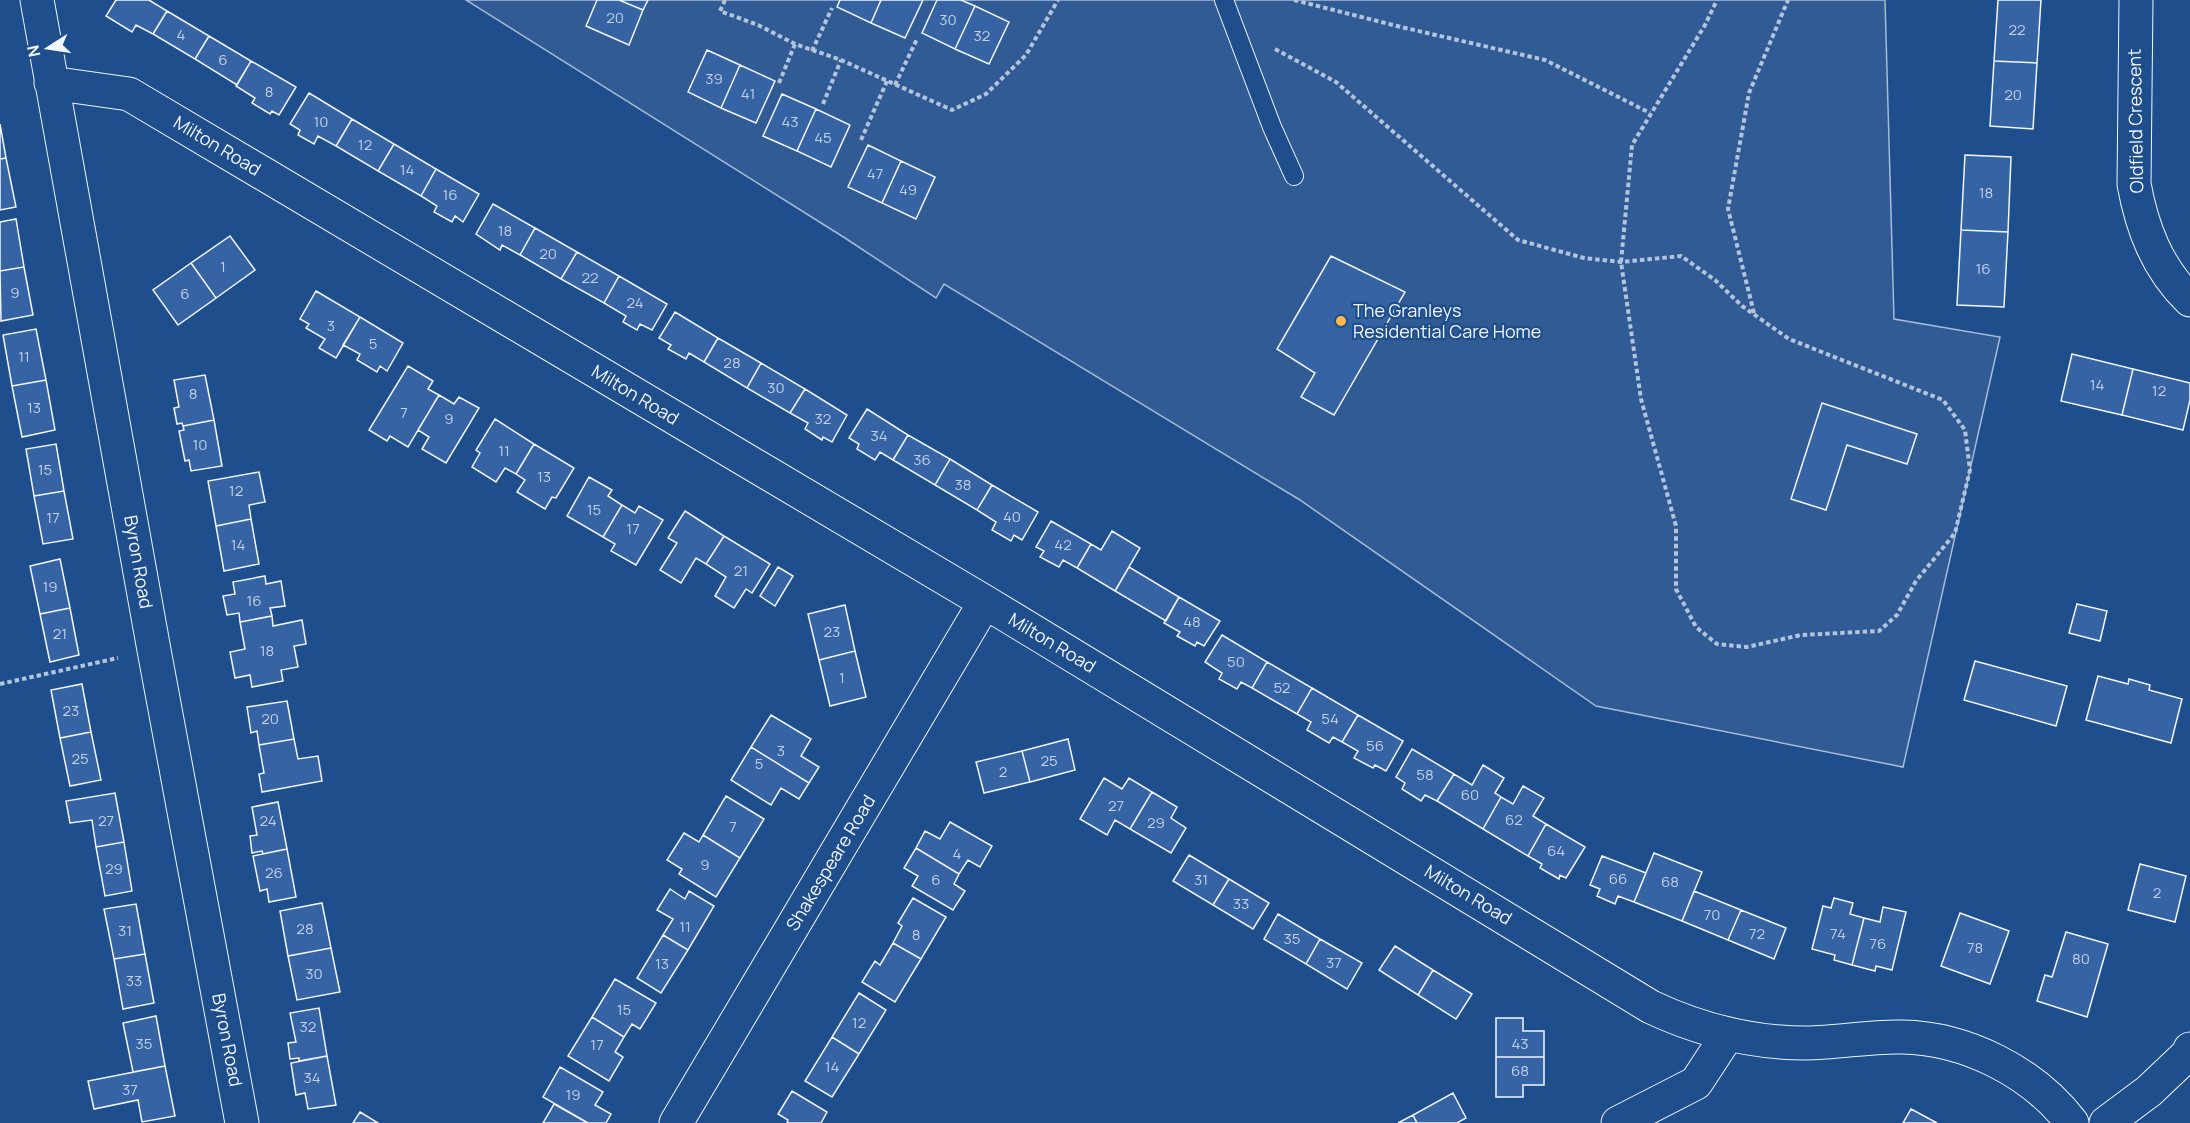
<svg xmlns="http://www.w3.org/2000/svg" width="2190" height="1123" font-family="Manrope,sans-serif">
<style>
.built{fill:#305b95;stroke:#a8bbd7;stroke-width:1.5}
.building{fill:#3563a3;stroke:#f2f6ff;stroke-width:1.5}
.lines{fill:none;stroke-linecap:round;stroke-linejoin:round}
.service-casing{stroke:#f2f6ff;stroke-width:20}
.minor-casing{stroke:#f2f6ff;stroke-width:35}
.path{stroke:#b3c4dc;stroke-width:4;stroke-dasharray:4.5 3;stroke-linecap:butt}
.service{stroke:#1f4e8c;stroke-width:18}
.minor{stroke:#1f4e8c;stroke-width:33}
.poi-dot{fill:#ffb74d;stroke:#1f4e8c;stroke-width:2}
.labels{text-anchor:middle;stroke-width:4.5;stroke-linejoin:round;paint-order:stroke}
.number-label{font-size:15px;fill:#c3d1e8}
.street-label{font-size:18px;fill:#f2f6ff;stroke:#1f4e8c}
.poi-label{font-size:18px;fill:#f2f6ff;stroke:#1f4e8c;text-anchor:start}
</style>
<rect width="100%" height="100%" fill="#1f4e8c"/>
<path class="built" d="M466,0H1885L1894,319L2000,337L1903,767L1596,706L1300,500L944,284L936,298L845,238Z"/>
<path class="building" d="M116,0H149L167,11L153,34L136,25L132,32L106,16Z
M597,0H619L643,10L629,45L586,26Z
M619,0H648L643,10Z
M840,0H881L871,23L837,7Z
M881,0H923L905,38L871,23Z
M937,0H961L975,6L955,49L922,33Z
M1998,0H2041L2037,63L1994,61Z
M975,6L1009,22L989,64L955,49Z
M167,11L209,36L195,59L153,34Z
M209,36L251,61L237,85L195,59Z
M707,50L740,65L721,108L688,92Z
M251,61L296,87L279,115L272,111L270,114L252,103L255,98L236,86Z
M1994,61L2037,63L2033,129L1990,126Z
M740,65L775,81L756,123L721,108Z
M309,93L352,119L336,146L318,136L314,144L298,135L300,130L290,124Z
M782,94L816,109L797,151L763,136Z
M816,109L850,125L831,167L797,151Z
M352,119L394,144L378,171L336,146Z
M0,124L6,158L0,159Z
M394,144L436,169L421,196L378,171Z
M868,145L901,161L882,203L848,187Z
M1965,155L2011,157L2008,232L1961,230Z
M6,158L16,207L0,210V159Z
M901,161L935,177L916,219L882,203Z
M436,169L479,194L463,222L455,216L452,222L434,212L437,206L421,196Z
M493,204L535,228L520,255L502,245L500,250L476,234Z
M16,219L24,267L0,271V222Z
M535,228L577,252L561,279L520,255Z
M1961,230L2008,232L2004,307L1957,305Z
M230,236L255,270L216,298L191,263Z
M577,252L619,276L604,303L561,279Z
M1331,256L1405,292L1334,415L1301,397L1315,373L1277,349Z
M191,263L216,298L178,325L153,290Z
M24,267L33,315L1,321L0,271Z
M619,276L667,304L652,330L640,324L637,330L623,322L626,316L604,303Z
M316,291L360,317L336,358L319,348L325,339L306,328L309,324L300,319Z
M675,312L718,338L704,362L689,353L686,359L668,349L671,345L659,338Z
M360,317L403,343L387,371L380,366L377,372L357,360L360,354L343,345Z
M36,329L46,380L12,386L3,335Z
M718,338L761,363L747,388L704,362Z
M2072,354L2133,369L2122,415L2061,401Z
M761,363L805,389L790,413L747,388Z
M408,366L433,381L428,389L439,395L408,447L390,436L387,441L369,430Z
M2133,369L2190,383V400L2183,430L2122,415Z
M205,375L214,420L183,426L182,423L177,424L174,408L179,407L174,380Z
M46,380L55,430L22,437L12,386Z
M805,389L847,415L832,442L823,437L822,440L805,429L808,423L790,413Z
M439,395L454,404L459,397L479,408L446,463L422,449L429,437L418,430Z
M1822,403L1917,434L1907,464L1847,445L1826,510L1791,499Z
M867,409L908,435L893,460L880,452L875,460L857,449L859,444L849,438Z
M495,419L534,444L516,474L505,468L496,482L472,467L480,453L476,450Z
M214,420L222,466L191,471L189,460L185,461L179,431L184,430L183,426Z
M908,435L950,459L935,485L893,460Z
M56,444L64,491L34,496L26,449Z
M534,444L574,468L556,498L552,497L545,509L517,492L525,480L516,474Z
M950,459L992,485L977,510L935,485Z
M259,472L265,502L249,505L251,519L216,526L208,481Z
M589,477L612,490L608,496L622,505L603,537L567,516Z
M992,485L1038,512L1022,540L1014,535L1011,541L992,530L996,522L977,510Z
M64,491L73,539L43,544L34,496Z
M622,505L635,513L639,506L663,520L636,565L611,551L615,544L603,537Z
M685,511L724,536L706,564L696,558L681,583L660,570L677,543L668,538Z
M251,519L259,564L224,571L216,526Z
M1051,521L1091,544L1077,568L1063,560L1059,567L1040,557L1044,551L1036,547Z
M1112,531L1140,548L1115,591L1077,568L1091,544L1101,550Z
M724,536L770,564L752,593L746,589L734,608L715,596L726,577L706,564Z
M60,559L70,608L40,614L30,566Z
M778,567L793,576L775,606L760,596Z
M1129,567L1179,597L1166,621L1115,591Z
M265,576L266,584L281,581L285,606L270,608L272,616L240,622L239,613L227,615L223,596L235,594L233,582Z
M1179,597L1220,621L1204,646L1197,642L1195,646L1177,636L1180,632L1164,623Z
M2077,604L2107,611L2100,641L2069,633Z
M845,605L855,651L819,660L808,614Z
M70,608L79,655L50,662L40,614Z
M272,616L273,626L302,620L306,644L294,646L298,667L281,670L283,681L252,687L250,675L235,678L230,652L245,649L240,622Z
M1222,635L1267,662L1252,688L1241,682L1237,689L1219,679L1222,673L1205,662Z
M855,651L866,697L830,706L819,660Z
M1975,661L2067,686L2056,726L1964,700Z
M1267,662L1312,688L1297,714L1252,688Z
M2098,676L2128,684L2129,679L2150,685L2149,690L2182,699L2171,743L2086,720Z
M82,684L91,732L60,738L51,690Z
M1312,688L1358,715L1342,742L1333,737L1329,743L1307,730L1311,722L1297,714Z
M287,701L294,739L259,745L257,731L251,733L247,707Z
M771,715L811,739L801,756L819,767L809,783L751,747Z
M1358,715L1403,741L1386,771L1375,765L1373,768L1354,758L1358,751L1342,742Z
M91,732L101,780L70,786L60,738Z
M294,739L298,759L318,756L322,781L262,792L259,774L264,773L259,745Z
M1068,739L1075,770L1030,782L1022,751Z
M751,747L809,783L799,799L781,788L771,805L731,780Z
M1412,749L1454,774L1437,801L1425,795L1421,801L1402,789L1405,783L1396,777Z
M1022,751L1030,782L984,793L976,762Z
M1483,765L1504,778L1495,793L1501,797L1483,829L1437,801L1454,774L1472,785Z
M1104,778L1122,789L1129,778L1152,792L1130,829L1115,820L1107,835L1080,819Z
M1523,786L1544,798L1533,816L1546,824L1528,856L1483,829L1501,797L1513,804Z
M1152,792L1177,807L1171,818L1186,828L1171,853L1130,829Z
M115,793L124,842L96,847L92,820L70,823L66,801Z
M726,796L764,819L740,858L703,835Z
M278,802L287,849L263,854L262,851L252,853L250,836L257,835L252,807Z
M950,822L992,846L980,867L968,860L959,874L916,848L925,831L940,839Z
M1546,824L1585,847L1566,878L1560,875L1559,879L1540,868L1542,864L1528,856Z
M684,833L699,842L703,835L740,858L716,897L679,874L682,869L667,860Z
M124,842L132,891L105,896L96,847Z
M916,848L959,874L954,884L965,891L953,910L912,886L918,876L904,868Z
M287,849L296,897L269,902L267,889L260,891L253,856Z
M1654,853L1702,872L1682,921L1634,902Z
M1189,855L1229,879L1213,905L1173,881Z
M1602,856L1646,873L1634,902L1618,896L1615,904L1597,896L1600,889L1590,885Z
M2140,864L2186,876L2175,922L2128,910Z
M1229,879L1269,903L1253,929L1213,905Z
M670,889L685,899L689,891L714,906L688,950L663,935L673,919L657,910Z
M1694,891L1741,910L1728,940L1682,921Z
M913,898L946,917L921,959L893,943L902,926L898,923Z
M1834,898L1853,903L1850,914L1864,918L1852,965L1834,960L1835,955L1812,949L1823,906L1831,908Z
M322,903L331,948L288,956L280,911Z
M136,904L145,954L114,959L104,909Z
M1883,907L1906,912L1892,970L1876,966L1875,971L1852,965L1864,918L1880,922Z
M1741,910L1786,928L1774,959L1728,940Z
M1960,913L2009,931L1990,984L1941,966Z
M1278,914L1320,939L1306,964L1264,939Z
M2066,932L2108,944L2087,1017L2037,1001L2045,975L2052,977Z
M663,935L688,950L661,993L637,978Z
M1320,939L1362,963L1347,989L1306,964Z
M893,943L921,959L895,1002L862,982L875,961L880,965Z
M1395,946L1433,970L1418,995L1379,970Z
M331,948L340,992L297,1000L288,956Z
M145,954L154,1003L123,1009L114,959Z
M1433,970L1472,994L1456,1019L1418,995Z
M615,979L656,1003L640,1029L632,1024L624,1037L592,1017Z
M859,993L886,1010L859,1054L832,1037Z
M319,1008L327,1056L299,1061V1058L290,1059L288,1043L296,1042L290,1013Z
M156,1016L165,1066L133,1072L123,1023Z
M592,1017L624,1037L615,1052L623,1057L609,1081L568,1056Z
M1496,1018H1523V1031H1544V1057H1496Z
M832,1037L859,1054L832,1097L805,1081Z
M327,1056L336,1105L308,1109L305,1093L296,1095L291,1063Z
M1496,1057H1544V1085H1523V1097H1496Z
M165,1066L175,1116L142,1122L138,1100L94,1109L88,1081Z
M560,1067L603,1092L595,1105L611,1114L606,1123H588L543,1097Z
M792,1091L827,1112L821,1123H787L788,1120L778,1114Z
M1453,1093L1466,1118L1457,1123H1417L1413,1115Z
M554,1104L586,1122L588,1123H543Z
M1911,1109L1937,1123H1903Z
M360,1112L378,1123H353Z
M1413,1115L1417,1123H1398Z"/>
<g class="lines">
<g class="service-casing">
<path id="service" d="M1224,0L1272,127L1294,176"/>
</g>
<g class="minor-casing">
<path id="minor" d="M37,0L154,650L242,1123
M2136,0L2134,184C2142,228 2157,268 2190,300
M51,83L129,94L985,602L1651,1007C1700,1030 1753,1043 1806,1043C1838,1043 1870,1036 1902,1037C1966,1038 2033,1072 2072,1123
M676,1123L985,602
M1618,1123L1696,1083L1728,1034
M2106,1123L2149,1091L2188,1054L2190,1049"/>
</g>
<path class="path" d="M725,0L720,11L758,25L795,44L841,60L952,110L986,94L1026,55L1058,0
M1294,0L1401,27L1545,60L1650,113
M1275,49L1336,82L1518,240L1584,258L1621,262L1681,256L1715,280L1742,306L1789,339L1943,400L1965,430L1970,470L1955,533L1916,581L1897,615L1879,631L1801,635L1747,647L1717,644L1696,627L1676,589V526L1641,399L1621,262L1632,145L1705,25L1717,0
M812,51L832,8
M779,83L795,44
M895,85L917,39
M823,104L841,60
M861,140L887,81
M1754,313L1728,209L1749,93L1788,0
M0,684L118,658"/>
<use href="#service" class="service"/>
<use href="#minor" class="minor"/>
</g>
<circle class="poi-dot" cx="1341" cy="321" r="6"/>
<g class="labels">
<g class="number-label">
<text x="615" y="23">20</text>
<text x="948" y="25">30</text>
<text x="2017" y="35">22</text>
<text x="181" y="40">4</text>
<text x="982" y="41">32</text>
<text x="223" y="65">6</text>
<text x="714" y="84">39</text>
<text x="269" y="97">8</text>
<text x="748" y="99">41</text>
<text x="2013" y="100">20</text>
<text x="321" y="127">10</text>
<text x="790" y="127">43</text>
<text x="823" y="143">45</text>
<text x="365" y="150">12</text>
<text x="407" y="175">14</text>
<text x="875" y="179">47</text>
<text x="908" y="195">49</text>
<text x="1986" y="198">18</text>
<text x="450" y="200">16</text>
<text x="505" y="236">18</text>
<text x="548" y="259">20</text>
<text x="223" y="272">1</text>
<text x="1983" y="274">16</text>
<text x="590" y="283">22</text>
<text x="15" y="298">9</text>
<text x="185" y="299">6</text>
<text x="635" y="308">24</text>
<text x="331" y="331">3</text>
<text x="373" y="349">5</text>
<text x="24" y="362">11</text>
<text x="732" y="368">28</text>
<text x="2097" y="390">14</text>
<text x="776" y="393">30</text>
<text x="2159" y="396">12</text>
<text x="193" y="399">8</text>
<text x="34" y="413">13</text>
<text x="404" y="418">7</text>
<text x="449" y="424">9</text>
<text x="823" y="424">32</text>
<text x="879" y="441">34</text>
<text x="200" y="450">10</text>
<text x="504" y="456">11</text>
<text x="922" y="465">36</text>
<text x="45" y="475">15</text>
<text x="544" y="482">13</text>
<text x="963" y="490">38</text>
<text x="236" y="496">12</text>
<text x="594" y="515">15</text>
<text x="1012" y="522">40</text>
<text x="53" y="523">17</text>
<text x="633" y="534">17</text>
<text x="238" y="550">14</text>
<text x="1063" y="550">42</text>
<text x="741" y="576">21</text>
<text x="50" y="592">19</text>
<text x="254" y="606">16</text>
<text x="1192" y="627">48</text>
<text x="832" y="637">23</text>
<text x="60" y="639">21</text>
<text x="267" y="656">18</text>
<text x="1236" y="667">50</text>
<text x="842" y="683">1</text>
<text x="1282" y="693">52</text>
<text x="71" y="716">23</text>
<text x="270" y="724">20</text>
<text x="1330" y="724">54</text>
<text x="1375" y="751">56</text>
<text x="781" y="756">3</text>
<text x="80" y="764">25</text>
<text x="1049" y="766">25</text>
<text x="759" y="769">5</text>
<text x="1003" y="777">2</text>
<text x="1425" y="780">58</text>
<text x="1470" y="800">60</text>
<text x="1116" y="811">27</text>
<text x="1514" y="825">62</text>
<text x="106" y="826">27</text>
<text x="268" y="826">24</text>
<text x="1156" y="828">29</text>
<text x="733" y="832">7</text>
<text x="1556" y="856">64</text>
<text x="957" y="859">4</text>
<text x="705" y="870">9</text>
<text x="114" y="874">29</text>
<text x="274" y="878">26</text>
<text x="1618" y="884">66</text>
<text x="936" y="885">6</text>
<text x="1201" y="885">31</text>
<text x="1670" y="887">68</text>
<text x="2157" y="898">2</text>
<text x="1241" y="909">33</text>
<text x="1712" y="920">70</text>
<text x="685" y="932">11</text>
<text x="305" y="934">28</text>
<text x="125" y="936">31</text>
<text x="1757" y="939">72</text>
<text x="1838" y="939">74</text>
<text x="916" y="940">8</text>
<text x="1292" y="944">35</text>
<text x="1878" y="949">76</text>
<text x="1975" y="953">78</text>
<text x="2081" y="964">80</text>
<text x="1334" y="968">37</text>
<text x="662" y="969">13</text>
<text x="314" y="979">30</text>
<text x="134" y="986">33</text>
<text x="624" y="1015">15</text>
<text x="859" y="1028">12</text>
<text x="308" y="1032">32</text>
<text x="144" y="1049">35</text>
<text x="1520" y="1049">43</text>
<text x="597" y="1050">17</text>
<text x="832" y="1072">14</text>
<text x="1520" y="1076">68</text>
<text x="312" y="1083">34</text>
<text x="130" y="1095">37</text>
<text x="573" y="1100">19</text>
</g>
<g class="street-label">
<text transform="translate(2136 121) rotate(-91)" y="6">Oldfield Crescent</text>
<text transform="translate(217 146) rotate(31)" y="6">Milton Road</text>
<text transform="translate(635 395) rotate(31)" y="6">Milton Road</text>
<text transform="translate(138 562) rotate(80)" y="6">Byron Road</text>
<text transform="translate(1052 643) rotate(31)" y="6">Milton Road</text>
<text transform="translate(831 863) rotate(-59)" y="6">Shakespeare Road</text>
<text transform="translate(1468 895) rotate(31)" y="6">Milton Road</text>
<text transform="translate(227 1040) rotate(79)" y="6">Byron Road</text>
</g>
<g class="poi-label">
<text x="1353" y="317">The Granleys<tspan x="1353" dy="21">Residential Care Home</tspan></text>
</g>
</g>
<g transform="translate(48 48) rotate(258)" stroke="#1f4e8c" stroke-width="4.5" paint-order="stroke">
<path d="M0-4.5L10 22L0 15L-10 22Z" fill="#f2f6ff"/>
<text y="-9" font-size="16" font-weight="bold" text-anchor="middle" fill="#f2f6ff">N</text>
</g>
</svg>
